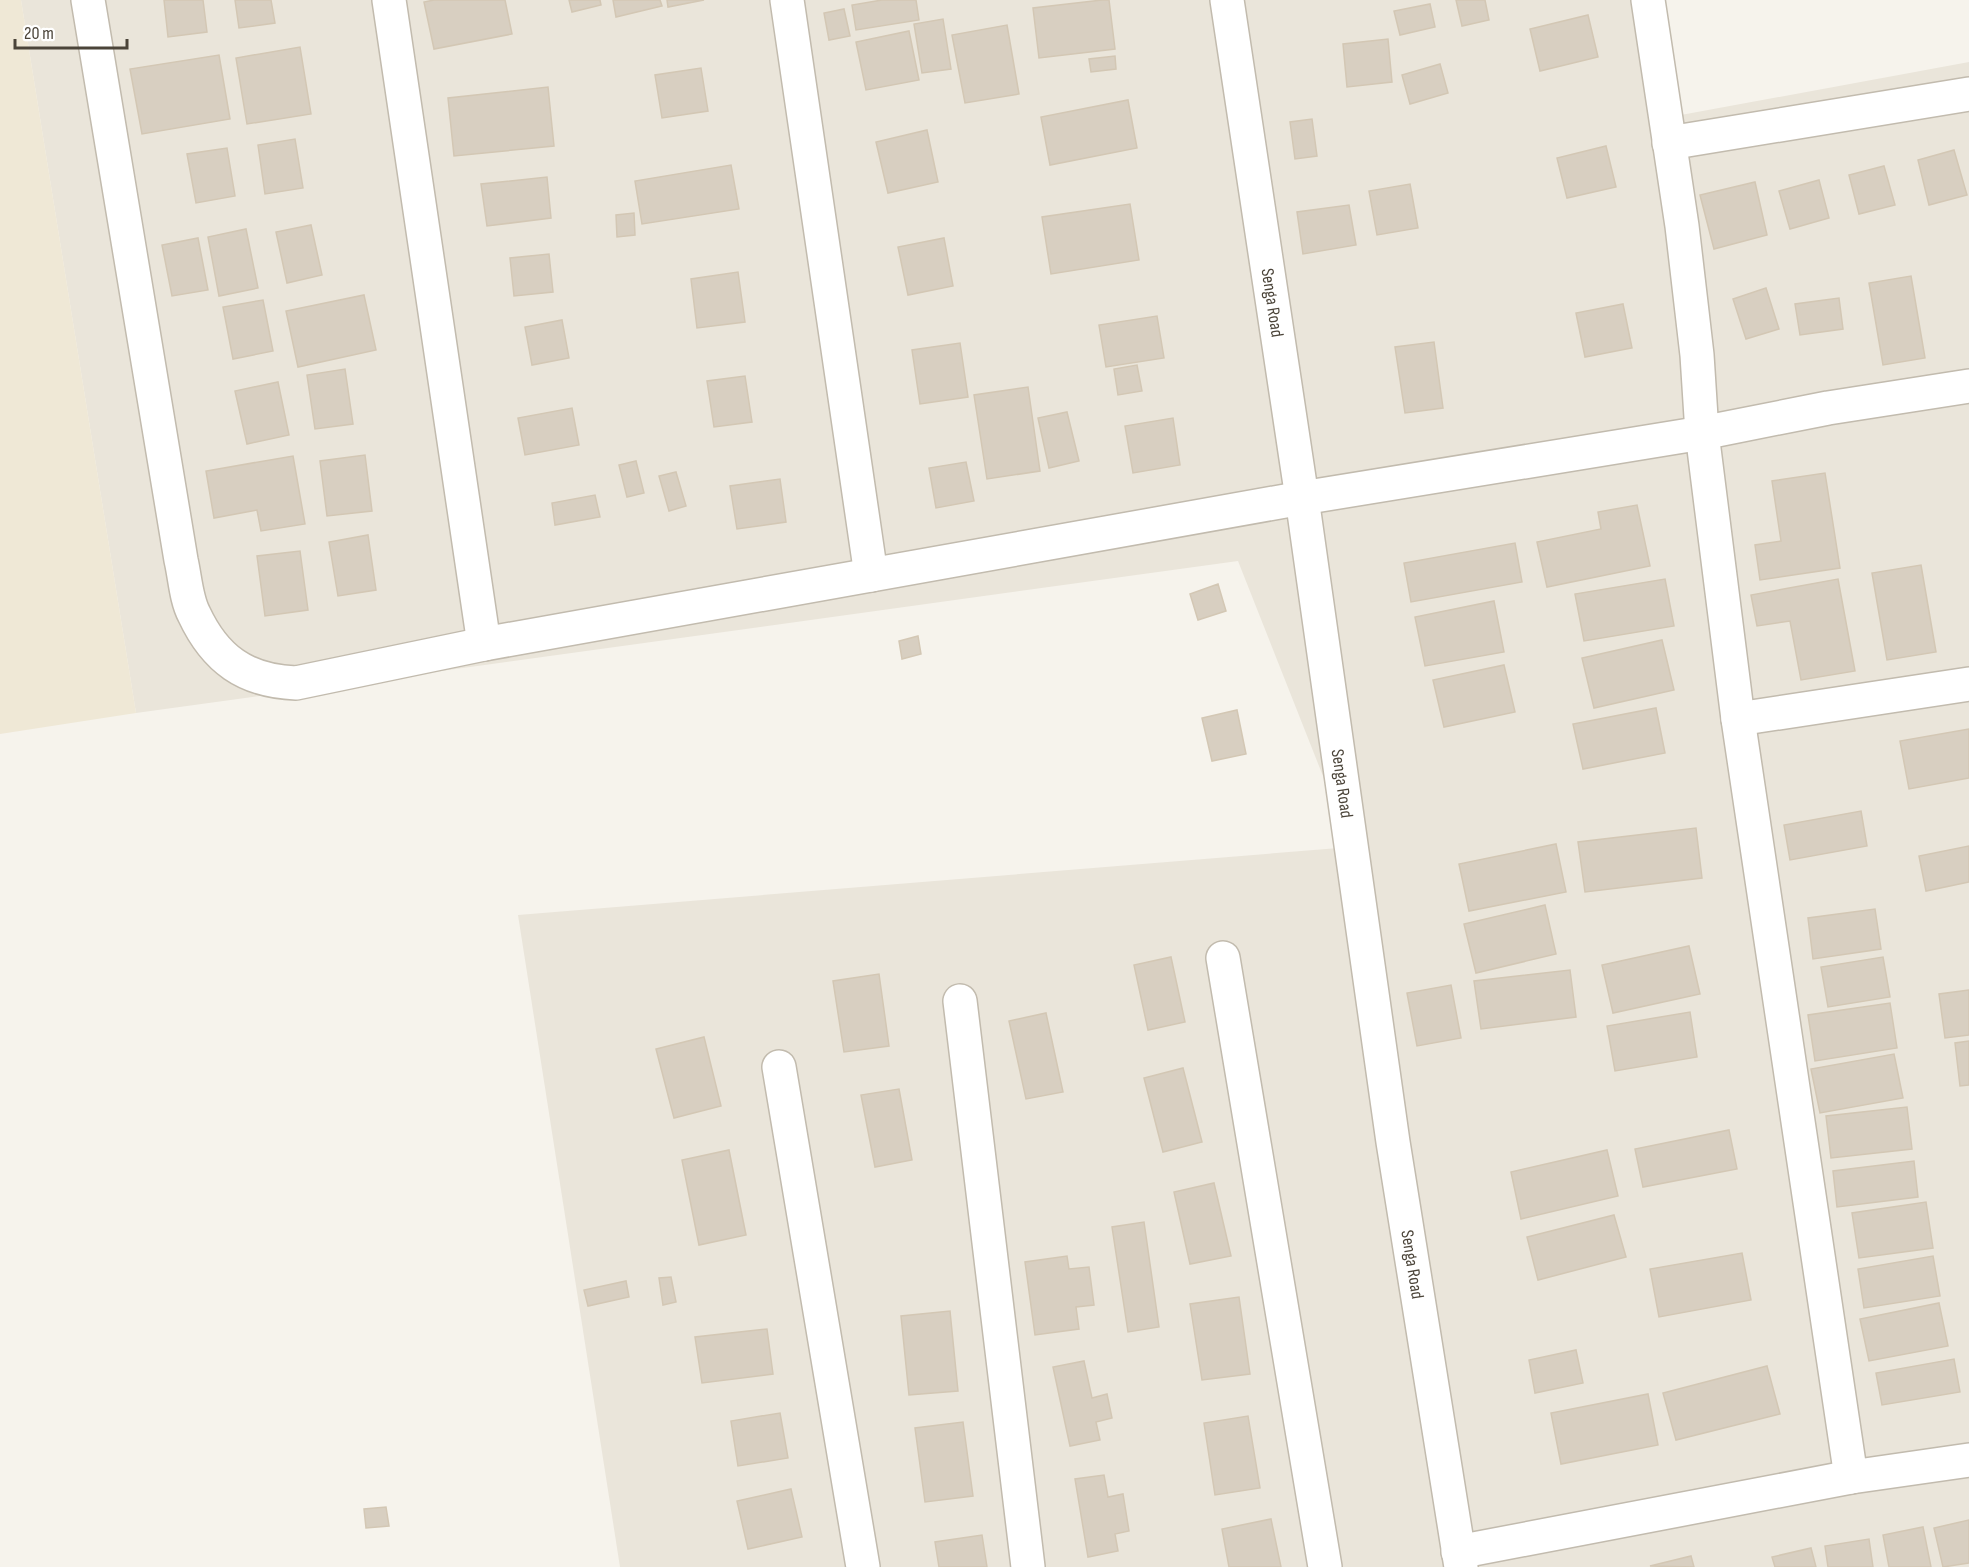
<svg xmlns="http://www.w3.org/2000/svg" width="1969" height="1567" font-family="'Sofia Sans Condensed',sans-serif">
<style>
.residential{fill:#eae5da}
.education{fill:#efe8d6}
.building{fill:#d8cfc1;stroke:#d3c7b4;stroke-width:1.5}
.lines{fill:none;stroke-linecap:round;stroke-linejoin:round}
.minor-casing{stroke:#c2bbae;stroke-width:36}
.minor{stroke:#fff;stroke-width:33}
.labels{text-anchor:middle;stroke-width:4.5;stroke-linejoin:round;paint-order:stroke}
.street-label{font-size:18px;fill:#4b4439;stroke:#fff}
</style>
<rect width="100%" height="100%" fill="#f6f3ec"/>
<path class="residential" d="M21,0H1654L1670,117L1969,62V1567H620L518,915L1351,847L1238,561L136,713Z"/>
<path class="education" d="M0,0H21L136,713L0,734Z"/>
<path class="building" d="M164,0H203L207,32L168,37Z
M235,0H271L275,23L239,28Z
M434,0H505L512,34L434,49L424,2Z
M569,0H600L601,5L572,12Z
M613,0H660L662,6L616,17Z
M667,0H704L668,7Z
M882,0H916L919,20L856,30L852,5Z
M1102,0H1109L1115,49L1039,58L1033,8Z
M1456,0H1485L1489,20L1462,26Z
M1430,4L1435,27L1400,35L1394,11Z
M844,9L850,36L829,40L824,13Z
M1588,15L1598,57L1540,71L1530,29Z
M943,19L951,69L922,73L914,24Z
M1007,25L1019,94L965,103L952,35Z
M909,31L919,80L866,90L856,42Z
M1388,39L1392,82L1347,87L1343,44Z
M300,47L311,114L247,124L236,58Z
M219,55L230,119L142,134L130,69Z
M1115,56L1116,69L1091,72L1089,59Z
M1440,64L1448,93L1410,104L1402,75Z
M701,68L708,111L662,118L655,75Z
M548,87L554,146L454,156L448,98Z
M1128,100L1137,148L1050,165L1041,117Z
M1312,119L1317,156L1295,159L1290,122Z
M927,130L938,182L888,193L876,142Z
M295,139L303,188L265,194L258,145Z
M1606,146L1616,187L1567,198L1557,158Z
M227,148L235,196L196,203L187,154Z
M1954,150L1967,195L1929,205L1918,160Z
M731,165L739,209L642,224L635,181Z
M1884,166L1895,205L1859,214L1849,175Z
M547,177L551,218L487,226L481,184Z
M1819,180L1829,218L1790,229L1779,191Z
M1755,182L1767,235L1714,249L1700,195Z
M1410,184L1418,228L1377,235L1369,191Z
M1130,204L1139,260L1051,274L1042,217Z
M1349,205L1356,245L1303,254L1297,212Z
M634,213L635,235L617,237L616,215Z
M311,225L322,275L287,283L276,232Z
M246,229L258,288L219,296L208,237Z
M198,238L208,290L172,296L162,245Z
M944,238L953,286L908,295L898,247Z
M549,254L553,292L514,296L510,258Z
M738,272L745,322L697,328L691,279Z
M1911,276L1925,358L1883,365L1869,283Z
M1766,288L1779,329L1746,339L1733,299Z
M364,295L376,350L298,367L286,311Z
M1839,298L1843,329L1800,335L1795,304Z
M263,300L273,351L233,359L223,307Z
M1623,304L1632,348L1585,357L1576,313Z
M1157,316L1164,358L1106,367L1099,325Z
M562,320L569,358L532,365L525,327Z
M1434,342L1443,408L1405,413L1395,347Z
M960,343L968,397L920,404L912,350Z
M1137,365L1142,391L1118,395L1114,369Z
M345,369L353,424L315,429L307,375Z
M745,376L752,422L714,427L707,381Z
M278,382L289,435L247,444L235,391Z
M1028,387L1040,471L987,479L974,395Z
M572,408L579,445L525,455L518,418Z
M1067,412L1079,461L1049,468L1038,418Z
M1173,418L1180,465L1133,473L1125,426Z
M365,455L372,511L327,516L320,461Z
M293,456L305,524L261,531L257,510L214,518L206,471Z
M636,461L644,493L627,497L619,465Z
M966,462L974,501L936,508L929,468Z
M676,472L686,506L669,511L659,476Z
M1825,473L1840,568L1760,580L1755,545L1781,541L1772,481Z
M780,479L786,522L737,529L730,486Z
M595,495L600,517L555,525L552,503Z
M1637,505L1650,566L1547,587L1537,542L1601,529L1598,512Z
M368,535L376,590L338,596L329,542Z
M1515,543L1522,582L1411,602L1404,563Z
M300,551L308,610L265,616L257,556Z
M1921,565L1936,652L1887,660L1872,573Z
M1665,579L1674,626L1584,641L1575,594Z
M1838,579L1855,671L1801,680L1790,621L1757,626L1751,595Z
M1218,584L1226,611L1198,620L1190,594Z
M1494,601L1504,652L1425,666L1415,617Z
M918,636L921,654L902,659L899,641Z
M1662,640L1674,690L1594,708L1582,658Z
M1504,665L1515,712L1444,727L1433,680Z
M1656,708L1665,753L1583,769L1573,724Z
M1237,710L1246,754L1212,761L1202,718Z
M1969,729V778L1909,789L1900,741Z
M1861,811L1867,846L1790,860L1784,825Z
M1696,828L1702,878L1585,892L1578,842Z
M1556,844L1566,892L1469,911L1459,864Z
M1969,846V882L1926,891L1919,856Z
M1545,905L1556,954L1476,973L1464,924Z
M1875,909L1881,949L1813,959L1808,918Z
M1689,946L1700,994L1613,1013L1602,965Z
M1171,957L1185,1022L1148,1030L1134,965Z
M1883,957L1890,997L1828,1007L1821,967Z
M1570,970L1576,1017L1481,1029L1474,981Z
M879,974L889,1046L844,1052L833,981Z
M1451,985L1461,1038L1417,1046L1407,993Z
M1969,990V1035L1945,1038L1939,994Z
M1890,1003L1897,1048L1815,1061L1808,1015Z
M1690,1012L1697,1057L1615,1071L1607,1026Z
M1046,1013L1063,1092L1026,1099L1009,1021Z
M704,1037L721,1106L674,1118L656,1049Z
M1969,1041V1085L1960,1086L1955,1043Z
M1894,1054L1903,1098L1820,1113L1811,1069Z
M1183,1068L1202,1142L1163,1152L1144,1078Z
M899,1089L912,1160L875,1167L861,1095Z
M1907,1107L1912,1149L1831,1158L1826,1116Z
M1729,1130L1737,1169L1643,1187L1635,1149Z
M729,1150L746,1235L699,1245L682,1160Z
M1607,1150L1618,1196L1521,1219L1511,1172Z
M1914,1161L1918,1197L1837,1207L1833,1171Z
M1214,1183L1231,1256L1190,1264L1174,1192Z
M1926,1202L1933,1248L1859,1258L1852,1213Z
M1614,1215L1626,1257L1538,1280L1527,1237Z
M1144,1222L1159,1327L1128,1332L1112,1227Z
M1742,1253L1751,1300L1659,1317L1650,1269Z
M1067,1256L1069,1269L1089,1267L1094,1305L1076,1307L1079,1329L1035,1335L1025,1262Z
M1933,1256L1940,1296L1864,1308L1858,1269Z
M671,1277L676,1302L663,1305L659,1278Z
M626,1281L629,1297L588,1306L584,1290Z
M1239,1297L1250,1374L1202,1380L1190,1304Z
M1939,1303L1948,1346L1869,1361L1860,1319Z
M950,1311L958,1391L909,1395L901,1316Z
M767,1329L773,1374L702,1383L695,1337Z
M1576,1350L1583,1383L1535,1393L1529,1360Z
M1954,1359L1960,1392L1882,1405L1876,1373Z
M1084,1361L1092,1398L1107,1394L1112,1418L1096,1422L1100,1440L1070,1446L1053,1367Z
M1767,1366L1780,1414L1676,1440L1663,1393Z
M1648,1394L1658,1445L1561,1464L1551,1413Z
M780,1413L788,1458L738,1466L731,1421Z
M1248,1416L1260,1488L1215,1495L1204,1423Z
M963,1422L973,1496L925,1502L915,1428Z
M1104,1475L1108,1497L1123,1494L1129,1531L1115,1534L1118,1551L1088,1557L1075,1479Z
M791,1489L802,1537L748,1549L737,1501Z
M386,1507L389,1526L366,1528L364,1509Z
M1271,1519L1281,1567H1229L1222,1529Z
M1969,1520V1563L1943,1567L1934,1528Z
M1923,1527L1931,1567H1889L1883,1535Z
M982,1535L987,1567H939L935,1542Z
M1869,1539L1873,1567H1828L1825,1546Z
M1811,1548L1816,1567H1775L1772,1557Z
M1691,1556L1694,1567L1650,1566Z"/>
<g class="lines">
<g class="minor-casing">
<g id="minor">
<path d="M88,0L181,560C185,577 186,599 194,614C215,659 245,681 296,683L484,644L1302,498L1702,433L1828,408L1969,386"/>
<path d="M389,0L484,644"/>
<path d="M787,0L871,575"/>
<path id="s1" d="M1227,0L1302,498L1393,1142L1461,1567"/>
<path d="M1648,0L1682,226L1697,355L1702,433L1738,719L1851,1477"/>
<path d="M1669,143L1969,94"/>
<path d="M1738,719L1969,684"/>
<path d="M1223,958L1325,1567"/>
<path d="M960,1001L1028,1567"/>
<path d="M779,1067L863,1567"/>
<path d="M1458,1552L1851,1477L1969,1460"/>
</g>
</g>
<use href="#minor" class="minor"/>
</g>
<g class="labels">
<g class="street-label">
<text dy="6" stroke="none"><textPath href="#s1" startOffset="306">Senga Road</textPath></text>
<text dy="6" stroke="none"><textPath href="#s1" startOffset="792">Senga Road</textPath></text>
<text dy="6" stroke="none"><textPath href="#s1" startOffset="1278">Senga Road</textPath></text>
</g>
</g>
<path d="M15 39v9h112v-9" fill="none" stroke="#4b4439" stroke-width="3"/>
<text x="24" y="39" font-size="18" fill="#4b4439" stroke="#ffffff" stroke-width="4.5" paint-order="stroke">20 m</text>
</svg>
